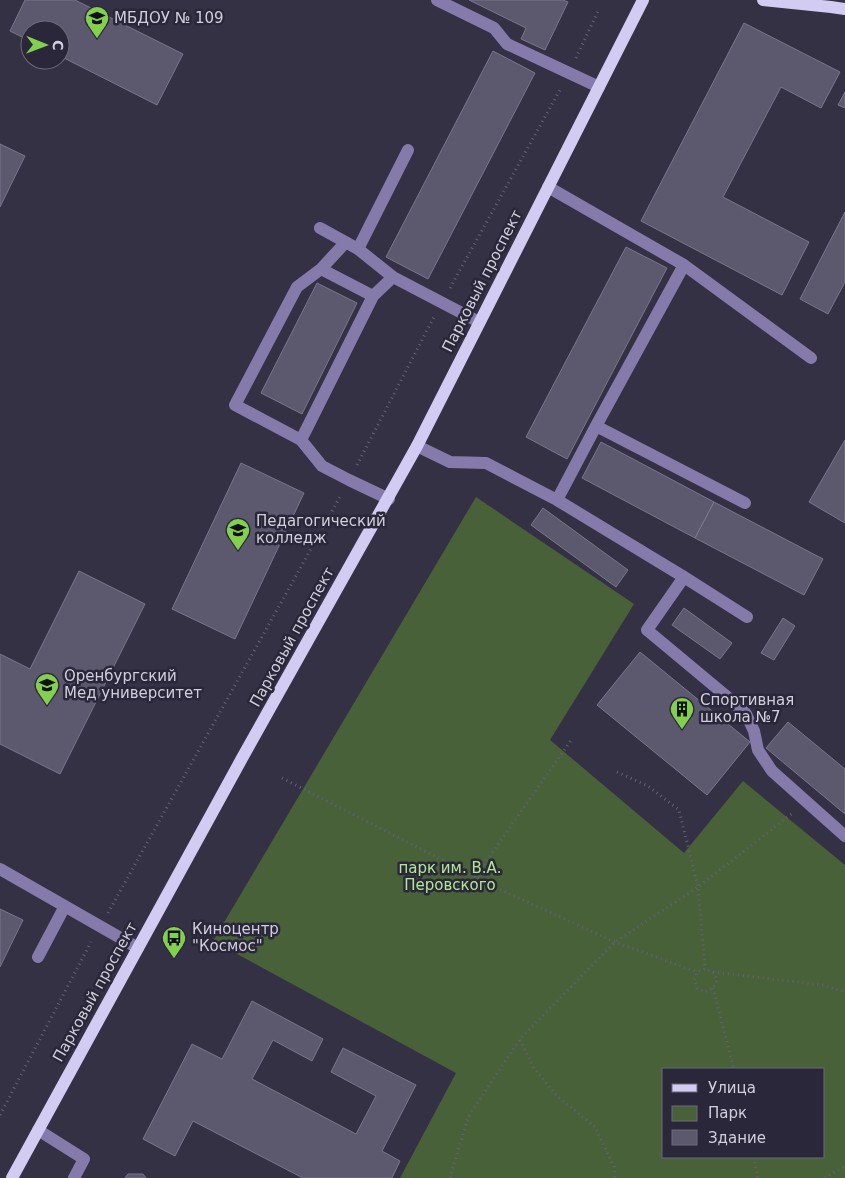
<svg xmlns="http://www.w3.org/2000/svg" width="845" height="1178" font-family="'DejaVu Sans',sans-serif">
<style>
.green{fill:#486139;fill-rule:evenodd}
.building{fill:#5c586e;stroke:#79758c}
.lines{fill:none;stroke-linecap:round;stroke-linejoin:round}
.path{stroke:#656173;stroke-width:3;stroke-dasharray:1 4;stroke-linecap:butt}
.minor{stroke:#857bab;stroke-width:12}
.major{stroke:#d2ccf3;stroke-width:12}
.labels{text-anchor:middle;stroke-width:5;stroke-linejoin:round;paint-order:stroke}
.poi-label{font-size:15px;fill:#d1cfdc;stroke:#2b273b;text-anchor:start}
.street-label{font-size:15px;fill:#d1cfdc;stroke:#2b273b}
.park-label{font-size:15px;fill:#b0e88f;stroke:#2b273b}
</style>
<rect width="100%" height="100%" fill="#353145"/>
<path class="green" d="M476,497L634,604L550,740L684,853L743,781L845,865V1178H400L456,1073L213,941ZM824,1069V1157H664V1069Z"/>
<path class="building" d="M25,0H75L183,54L157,105L60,56V30H30V41L10,31Z
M469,0H563L568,2L545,50L521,39L526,28Z
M744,23L840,72L821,108L781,87L723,197L809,242L782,295L641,221Z
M493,51L535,73L428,279L386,257Z
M845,92V108L838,105Z
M0,144L25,156L0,207Z
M845,212V282L828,314L800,299Z
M626,247L667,268L567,459L526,437Z
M317,283L357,303L302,414L261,393Z
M845,440V523L809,502Z
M601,442L714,502L695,538L582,478Z
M241,463L304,493L235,639L172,609Z
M714,502L823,559L804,595L695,538Z
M543,508L628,570L616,587L531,525Z
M79,571L145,604L60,774L0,744V654L30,669Z
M684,608L732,643L720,659L672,625Z
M783,618L795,626L774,660L761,653Z
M640,652L750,742L707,795L597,705Z
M788,722L845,769V814L766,748Z
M0,909L23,920L0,967Z
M252,1001L323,1039L312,1061L273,1040L252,1079L356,1134L376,1096L331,1072L343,1048L416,1085L382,1151L400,1161L392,1178H303L193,1121L175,1156L143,1139L192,1044L222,1059Z
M128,1174H143L146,1178H125Z"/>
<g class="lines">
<path class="path" d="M576,58L598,11
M450,288L561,88
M357,465L434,317
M617,772L648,786L679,810L698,887L705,969
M282,778L501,890L615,942L697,972
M475,877L572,739
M108,913L341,495
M713,972L717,980L713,988L705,992L697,988L694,980L697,972L705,969L713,972L823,985L845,992
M713,988L734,1069
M520,1040L534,1068L558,1097L595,1127L614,1167L615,1178
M0,1115L91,942
M754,1157L758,1178
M450,1178L468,1117L520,1039L615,942L698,887L794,812
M825,1178L845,1166"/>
<path class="minor" d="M437,0L494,28L507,44L599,87
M548,187L684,265L596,426L557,500
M320,228L358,249L393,277L479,322
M345,243L321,269L373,296
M358,249L408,150
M684,265L811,358
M321,269L297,287L235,405L301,440L322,466L349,480L389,499
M596,426L745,503
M301,440L373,296L393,277
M417,446L450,462L486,463L557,500L684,577L747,617
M684,577L647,630L725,695L746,714L754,731L758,750L772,771L845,836
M0,869L138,948
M38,957L65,906
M38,1130L84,1159L74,1178"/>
<path class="major" d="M763,0L831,7L845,9
M12,1178L241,760L417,446L643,0"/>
</g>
<defs>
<g id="school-pin" transform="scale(1.25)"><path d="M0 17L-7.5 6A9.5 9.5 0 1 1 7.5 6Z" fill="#83d04e" stroke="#2b273b"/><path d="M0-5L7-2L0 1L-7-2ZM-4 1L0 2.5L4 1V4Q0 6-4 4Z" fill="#111"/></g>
<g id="university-pin" transform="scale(1.25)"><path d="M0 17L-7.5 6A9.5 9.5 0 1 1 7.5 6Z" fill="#83d04e" stroke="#2b273b"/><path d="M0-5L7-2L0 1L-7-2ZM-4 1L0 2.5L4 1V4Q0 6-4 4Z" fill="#111"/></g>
<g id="building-pin" transform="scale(1.25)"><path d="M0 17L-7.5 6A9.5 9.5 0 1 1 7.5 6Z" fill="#83d04e" stroke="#2b273b"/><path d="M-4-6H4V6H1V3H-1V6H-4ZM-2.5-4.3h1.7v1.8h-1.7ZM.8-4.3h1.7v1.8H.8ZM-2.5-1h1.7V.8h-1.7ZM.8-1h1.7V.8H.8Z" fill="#111"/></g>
<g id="bus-pin" transform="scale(1.25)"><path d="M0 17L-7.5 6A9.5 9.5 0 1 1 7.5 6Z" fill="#83d04e" stroke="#2b273b"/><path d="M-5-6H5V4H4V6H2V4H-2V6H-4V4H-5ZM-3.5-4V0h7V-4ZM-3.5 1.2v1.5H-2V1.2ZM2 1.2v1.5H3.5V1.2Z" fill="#111"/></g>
</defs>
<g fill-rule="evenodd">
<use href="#school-pin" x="97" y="18"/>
<use href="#university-pin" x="238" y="530"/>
<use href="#university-pin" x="47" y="685"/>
<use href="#building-pin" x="682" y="709"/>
<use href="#bus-pin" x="174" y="938"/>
</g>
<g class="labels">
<g class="poi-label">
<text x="114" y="23">МБДОУ № 109</text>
<text x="256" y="526">Педагогический<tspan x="256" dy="17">колледж</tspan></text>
<text x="64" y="681">Оренбургский<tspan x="64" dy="17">Мед университет</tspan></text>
<text x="700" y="705">Спортивная<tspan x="700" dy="17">школа №7</tspan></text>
<text x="192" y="934">Киноцентр<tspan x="192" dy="17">"Космос"</tspan></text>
</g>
<g class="street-label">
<text transform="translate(482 281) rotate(-63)" y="5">Парковый проспект</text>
<text transform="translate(292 637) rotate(-61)" y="5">Парковый проспект</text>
<text transform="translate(95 992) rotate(-61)" y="5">Парковый проспект</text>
</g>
<g class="park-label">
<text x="450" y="873">парк им. В.А.<tspan x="450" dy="17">Перовского</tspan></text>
</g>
</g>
<rect x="662" y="1068" width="162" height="90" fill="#2b273b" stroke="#6d6a7b"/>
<rect x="672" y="1084" width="25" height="8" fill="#d2ccf3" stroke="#6d6a7b"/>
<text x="708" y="1093" font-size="15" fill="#d1cfdc">Улица</text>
<rect x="672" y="1106" width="25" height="15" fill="#486139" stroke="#6d6a7b"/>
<text x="708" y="1118" font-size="15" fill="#d1cfdc">Парк</text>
<rect x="672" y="1130" width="25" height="15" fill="#5c586e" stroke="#6d6a7b"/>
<text x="708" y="1143" font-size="15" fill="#d1cfdc">Здание</text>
<g transform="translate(45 45) rotate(91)"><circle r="24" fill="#2b273b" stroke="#6d6a7b"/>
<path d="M0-4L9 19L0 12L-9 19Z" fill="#83d04e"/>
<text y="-8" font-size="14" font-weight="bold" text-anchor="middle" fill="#d1cfdc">С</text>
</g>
</svg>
